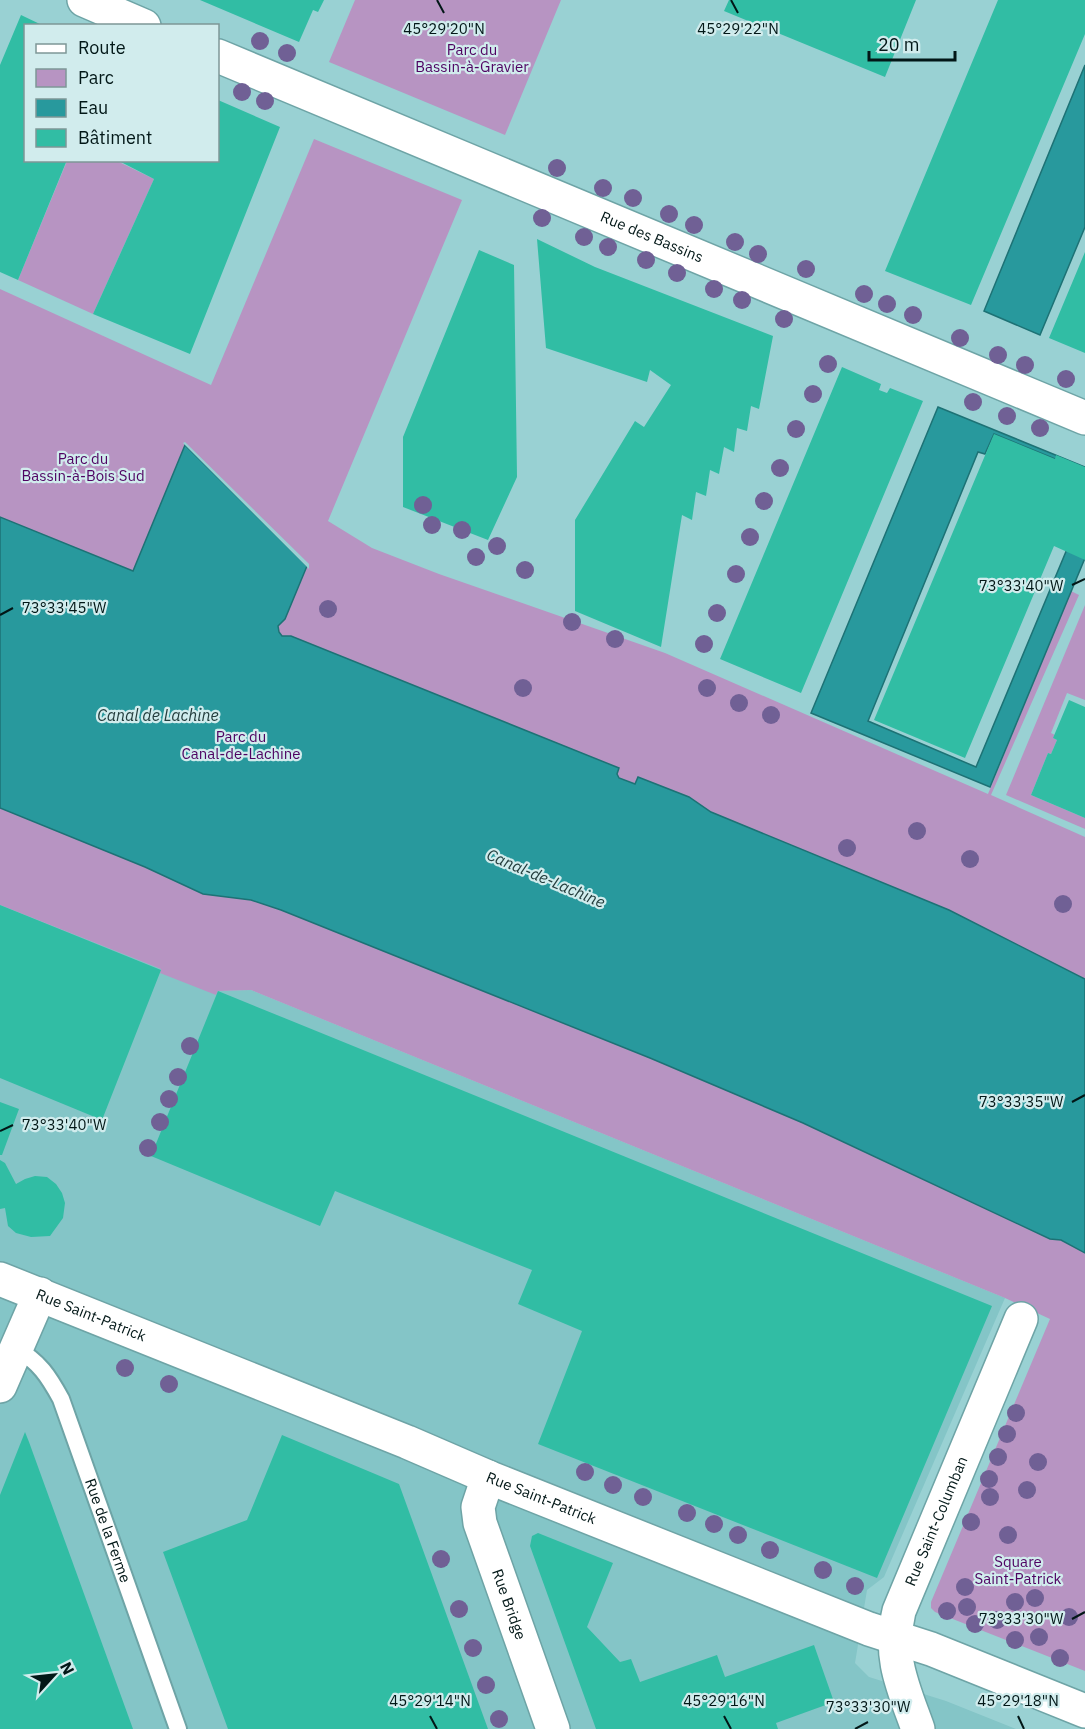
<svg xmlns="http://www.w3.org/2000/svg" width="1085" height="1729" font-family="'IBM Plex Sans',sans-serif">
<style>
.built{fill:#84c5c7}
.green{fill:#b794c2}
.water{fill:#28999d;stroke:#1d7275;stroke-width:1.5}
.pier{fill:#99d1d3}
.building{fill:#31bda4}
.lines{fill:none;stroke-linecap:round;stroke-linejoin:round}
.lane-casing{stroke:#6ea4a6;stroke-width:20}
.street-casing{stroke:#6ea4a6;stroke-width:36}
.secondary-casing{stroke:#6ea4a6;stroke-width:36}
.lane{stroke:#fff;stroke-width:16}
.street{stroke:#fff;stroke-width:33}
.secondary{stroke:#fff;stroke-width:33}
.tree{fill:#706095}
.ticks{fill:none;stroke:#021717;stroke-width:2}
.labels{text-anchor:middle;stroke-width:4.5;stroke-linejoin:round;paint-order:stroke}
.park-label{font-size:15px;fill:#4f0362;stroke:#d1eced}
.street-label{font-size:15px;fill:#021717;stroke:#d1eced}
.water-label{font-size:16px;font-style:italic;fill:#243d3d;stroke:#d1eced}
.ticks-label{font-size:15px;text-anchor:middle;fill:#021717;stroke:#d1eced;stroke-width:4.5;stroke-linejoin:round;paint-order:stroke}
</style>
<rect width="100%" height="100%" fill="#99d1d3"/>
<path class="built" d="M0,905L218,991L251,990L1005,1298L884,1577L867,1590L855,1663L869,1677L946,1701L1016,1729H0Z"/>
<path class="green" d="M355,0H561L505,135L329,62Z
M314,139L462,200L328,521L372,548L439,574L665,653L988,794L1071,591L1079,595L991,795L1085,837V1671L935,1612L931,1608V1602L1050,1319L1005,1298L251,990L218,991L216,995L160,973L161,969L0,905V289L211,385Z
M67,161H117L154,179L93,314L18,280Z
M1085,605V700L1067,693L1051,733L1055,735L1053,738L1057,740L1051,754L1048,753L1031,795L1085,818V829L1006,795Z"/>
<path class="water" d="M1085,65V227L1040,335L984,311Z
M938,407L1085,467L1055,459L994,434L985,454L978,452L868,721L976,767L1085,506V558L990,787L811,713Z
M185,445L307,566L285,619L278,626L279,632L282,636H291L619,768L617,774L619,778L635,784L638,777L689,797L711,812L949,910L1085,979V1253L1061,1240L1050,1239L803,1123L650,1058L281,910L251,900L203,894L145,867L0,808V517L133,571Z"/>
<path class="pier" d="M185,442L309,564V569L183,443Z"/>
<path class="building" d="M200,0H324L318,12L313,10L299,42Z
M729,0H916L885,77L724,11Z
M998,0H1085V34L971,305L885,271Z
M21,15L44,26H26V160H67L18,280L0,272V65Z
M218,100L280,127L190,354L93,314L154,179L117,160H218Z
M537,239L595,267L773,336L759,409L751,406L747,431L737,428L734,452L724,447L719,474L710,470L706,496L696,492L692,520L682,515L661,647L575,611V520L635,421L644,427L671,385L650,370L647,382L546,348Z
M479,250L514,265L517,477L488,540L403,507V437Z
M1085,252V353L1049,338Z
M842,367L881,384L879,390L887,393L890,388L923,401L801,693L720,659Z
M994,434L1055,459L1056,455L1085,467V560L1054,546L965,758L874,720Z
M1069,700L1085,707V818L1031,795L1048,753L1051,754L1057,740L1053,738Z
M0,905L161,970L102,1120L0,1078Z
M218,991L992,1306L877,1578L538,1444L582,1331L518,1304L532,1270L335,1191L320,1226L151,1156Z
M0,1102L19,1109L2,1155H0Z
M0,1160L5,1163L16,1184L25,1179L35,1176L47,1177L56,1184L62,1193L65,1203L63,1218L50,1236L31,1237L16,1233L8,1226L5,1208L0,1209Z
M25,1432L29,1442L133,1729H0V1495Z
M282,1435L399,1484L488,1729H228L163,1552L247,1520Z
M538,1533L613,1563L587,1627L620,1662L631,1659L640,1682L717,1655L725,1677L814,1645L834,1702L776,1723L778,1729H596L530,1546L532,1536Z"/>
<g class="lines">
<g class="lane-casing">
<g id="lane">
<path id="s1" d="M16,1349C39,1361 49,1377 61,1399L178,1729"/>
</g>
</g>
<g class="street-casing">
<g id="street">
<path d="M84,0L144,26"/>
<path id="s2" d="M218,56L1085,418"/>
<path d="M0,1386L40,1294"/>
<path id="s3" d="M918,1729C903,1687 888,1657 899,1611L1021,1319"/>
</g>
</g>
<g class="secondary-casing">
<g id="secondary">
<path id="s4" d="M0,1279L407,1442L488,1477L869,1629L931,1649L1085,1711"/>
<path id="s5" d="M488,1477L478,1507L480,1523L553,1729"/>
</g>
</g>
<use href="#lane" class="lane"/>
<use href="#street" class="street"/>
<use href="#secondary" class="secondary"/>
</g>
<g class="tree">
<circle cx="260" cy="41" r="9"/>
<circle cx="287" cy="53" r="9"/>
<circle cx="242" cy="92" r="9"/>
<circle cx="265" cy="101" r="9"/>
<circle cx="557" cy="168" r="9"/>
<circle cx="603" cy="188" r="9"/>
<circle cx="633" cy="198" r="9"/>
<circle cx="669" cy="214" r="9"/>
<circle cx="542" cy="218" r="9"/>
<circle cx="694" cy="225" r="9"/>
<circle cx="584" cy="237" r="9"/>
<circle cx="735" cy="242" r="9"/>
<circle cx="608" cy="247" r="9"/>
<circle cx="758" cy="254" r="9"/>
<circle cx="646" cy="260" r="9"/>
<circle cx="806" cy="269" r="9"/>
<circle cx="677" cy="273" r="9"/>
<circle cx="714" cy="289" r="9"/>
<circle cx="864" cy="294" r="9"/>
<circle cx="742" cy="300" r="9"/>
<circle cx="887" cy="304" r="9"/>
<circle cx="913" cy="315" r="9"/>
<circle cx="784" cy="319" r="9"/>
<circle cx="960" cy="338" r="9"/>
<circle cx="998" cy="355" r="9"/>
<circle cx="828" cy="364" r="9"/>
<circle cx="1025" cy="365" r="9"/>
<circle cx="1066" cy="379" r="9"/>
<circle cx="813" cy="394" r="9"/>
<circle cx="973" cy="402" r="9"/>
<circle cx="1007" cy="416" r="9"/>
<circle cx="1040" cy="428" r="9"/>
<circle cx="796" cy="429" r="9"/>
<circle cx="780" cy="468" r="9"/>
<circle cx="764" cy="501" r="9"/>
<circle cx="423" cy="505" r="9"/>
<circle cx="432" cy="525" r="9"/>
<circle cx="462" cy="530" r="9"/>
<circle cx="750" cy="537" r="9"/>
<circle cx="497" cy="546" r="9"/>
<circle cx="476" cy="557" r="9"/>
<circle cx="525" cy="570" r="9"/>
<circle cx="736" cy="574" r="9"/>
<circle cx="328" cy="609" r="9"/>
<circle cx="717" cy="613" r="9"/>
<circle cx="572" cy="622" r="9"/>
<circle cx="615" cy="639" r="9"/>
<circle cx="704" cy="644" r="9"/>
<circle cx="523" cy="688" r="9"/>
<circle cx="707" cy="688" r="9"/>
<circle cx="739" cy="703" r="9"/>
<circle cx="771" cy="715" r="9"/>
<circle cx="917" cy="831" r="9"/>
<circle cx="847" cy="848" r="9"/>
<circle cx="970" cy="859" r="9"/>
<circle cx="1063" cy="904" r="9"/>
<circle cx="190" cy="1046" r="9"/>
<circle cx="178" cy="1077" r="9"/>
<circle cx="169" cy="1099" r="9"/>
<circle cx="160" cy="1122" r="9"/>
<circle cx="148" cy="1148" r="9"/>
<circle cx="125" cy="1368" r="9"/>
<circle cx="169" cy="1384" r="9"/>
<circle cx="1016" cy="1413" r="9"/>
<circle cx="1007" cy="1434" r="9"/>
<circle cx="998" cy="1457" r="9"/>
<circle cx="1038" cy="1462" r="9"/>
<circle cx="585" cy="1472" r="9"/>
<circle cx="989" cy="1479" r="9"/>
<circle cx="613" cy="1485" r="9"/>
<circle cx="1027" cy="1490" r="9"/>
<circle cx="643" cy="1497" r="9"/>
<circle cx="990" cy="1497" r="9"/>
<circle cx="687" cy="1513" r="9"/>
<circle cx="971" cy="1522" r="9"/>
<circle cx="714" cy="1524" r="9"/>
<circle cx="738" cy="1535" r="9"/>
<circle cx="1008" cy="1535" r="9"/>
<circle cx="770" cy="1550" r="9"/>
<circle cx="441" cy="1559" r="9"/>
<circle cx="823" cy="1570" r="9"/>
<circle cx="855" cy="1586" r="9"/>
<circle cx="965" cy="1587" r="9"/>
<circle cx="1035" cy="1598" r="9"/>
<circle cx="1015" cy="1602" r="9"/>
<circle cx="967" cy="1607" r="9"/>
<circle cx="459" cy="1609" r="9"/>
<circle cx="947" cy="1611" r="9"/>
<circle cx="1069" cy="1617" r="9"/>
<circle cx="997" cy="1620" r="9"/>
<circle cx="975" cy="1624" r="9"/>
<circle cx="1039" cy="1637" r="9"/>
<circle cx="1015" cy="1640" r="9"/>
<circle cx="473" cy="1648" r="9"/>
<circle cx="1060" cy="1658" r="9"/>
<circle cx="486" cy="1685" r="9"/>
<circle cx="499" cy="1719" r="9"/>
</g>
<path class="ticks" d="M437,0L444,13M731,0L738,13M1072,585L1085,579M0,615L13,608M1072,1102L1085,1095M0,1131L13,1125M1072,1619L1085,1612M430,1716L437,1729M724,1716L731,1729M1018,1716L1024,1729M855,1729L868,1722"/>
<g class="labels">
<g class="park-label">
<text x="472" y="55">Parc du<tspan x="472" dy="17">Bassin-à-Gravier</tspan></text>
<text x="83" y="464">Parc du<tspan x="83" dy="17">Bassin-à-Bois Sud</tspan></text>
<text x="241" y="742">Parc du<tspan x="241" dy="17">Canal-de-Lachine</tspan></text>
<text x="1018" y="1567">Square<tspan x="1018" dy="17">Saint-Patrick</tspan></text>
</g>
<g class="street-label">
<text dy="5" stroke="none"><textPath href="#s2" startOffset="470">Rue des Bassins</textPath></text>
<text dy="5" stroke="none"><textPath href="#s4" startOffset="98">Rue Saint-Patrick</textPath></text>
<text dy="5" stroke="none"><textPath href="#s4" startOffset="584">Rue Saint-Patrick</textPath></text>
<text dy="5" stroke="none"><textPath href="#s3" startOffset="219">Rue Saint-Columban</textPath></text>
<text dy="5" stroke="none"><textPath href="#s1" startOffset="208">Rue de la Ferme</textPath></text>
<text dy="5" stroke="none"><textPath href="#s5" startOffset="134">Rue Bridge</textPath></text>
</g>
<g class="water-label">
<text x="158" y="721">Canal de Lachine</text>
<text transform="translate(546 878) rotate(23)" y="6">Canal-de-Lachine</text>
</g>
</g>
<g class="ticks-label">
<text x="444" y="34">45°29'20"N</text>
<text x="738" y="34">45°29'22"N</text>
<text x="1021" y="591">73°33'40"W</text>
<text x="64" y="613">73°33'45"W</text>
<text x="1021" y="1107">73°33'35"W</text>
<text x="64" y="1130">73°33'40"W</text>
<text x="1021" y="1624">73°33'30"W</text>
<text x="430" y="1706">45°29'14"N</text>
<text x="724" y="1706">45°29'16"N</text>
<text x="1018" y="1706">45°29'18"N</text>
<text x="868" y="1712">73°33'30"W</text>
</g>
<rect x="24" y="24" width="195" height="138" fill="#d1eced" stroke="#7e9797" stroke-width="1.5"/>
<rect x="36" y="44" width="30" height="9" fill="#ffffff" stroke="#7e9797" stroke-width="1.5"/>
<text x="78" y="54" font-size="18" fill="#021717">Route</text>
<rect x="36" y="69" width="30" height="18" fill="#b794c2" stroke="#7e9797" stroke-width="1.5"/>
<text x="78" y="84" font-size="18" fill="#021717">Parc</text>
<rect x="36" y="99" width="30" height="18" fill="#28999d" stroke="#7e9797" stroke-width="1.5"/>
<text x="78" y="114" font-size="18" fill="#021717">Eau</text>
<rect x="36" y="129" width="30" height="18" fill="#31bda4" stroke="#7e9797" stroke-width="1.5"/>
<text x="78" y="144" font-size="18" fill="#021717">Bâtiment</text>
<g transform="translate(54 1675) rotate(63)" stroke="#d1eced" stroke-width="4.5" paint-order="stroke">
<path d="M0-4.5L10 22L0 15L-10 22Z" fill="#021717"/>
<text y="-9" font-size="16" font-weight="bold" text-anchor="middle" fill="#021717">N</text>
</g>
<path d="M869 51v9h86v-9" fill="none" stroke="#021717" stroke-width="3"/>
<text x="878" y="51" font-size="18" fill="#021717" stroke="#d1eced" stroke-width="4.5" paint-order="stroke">20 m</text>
</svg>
